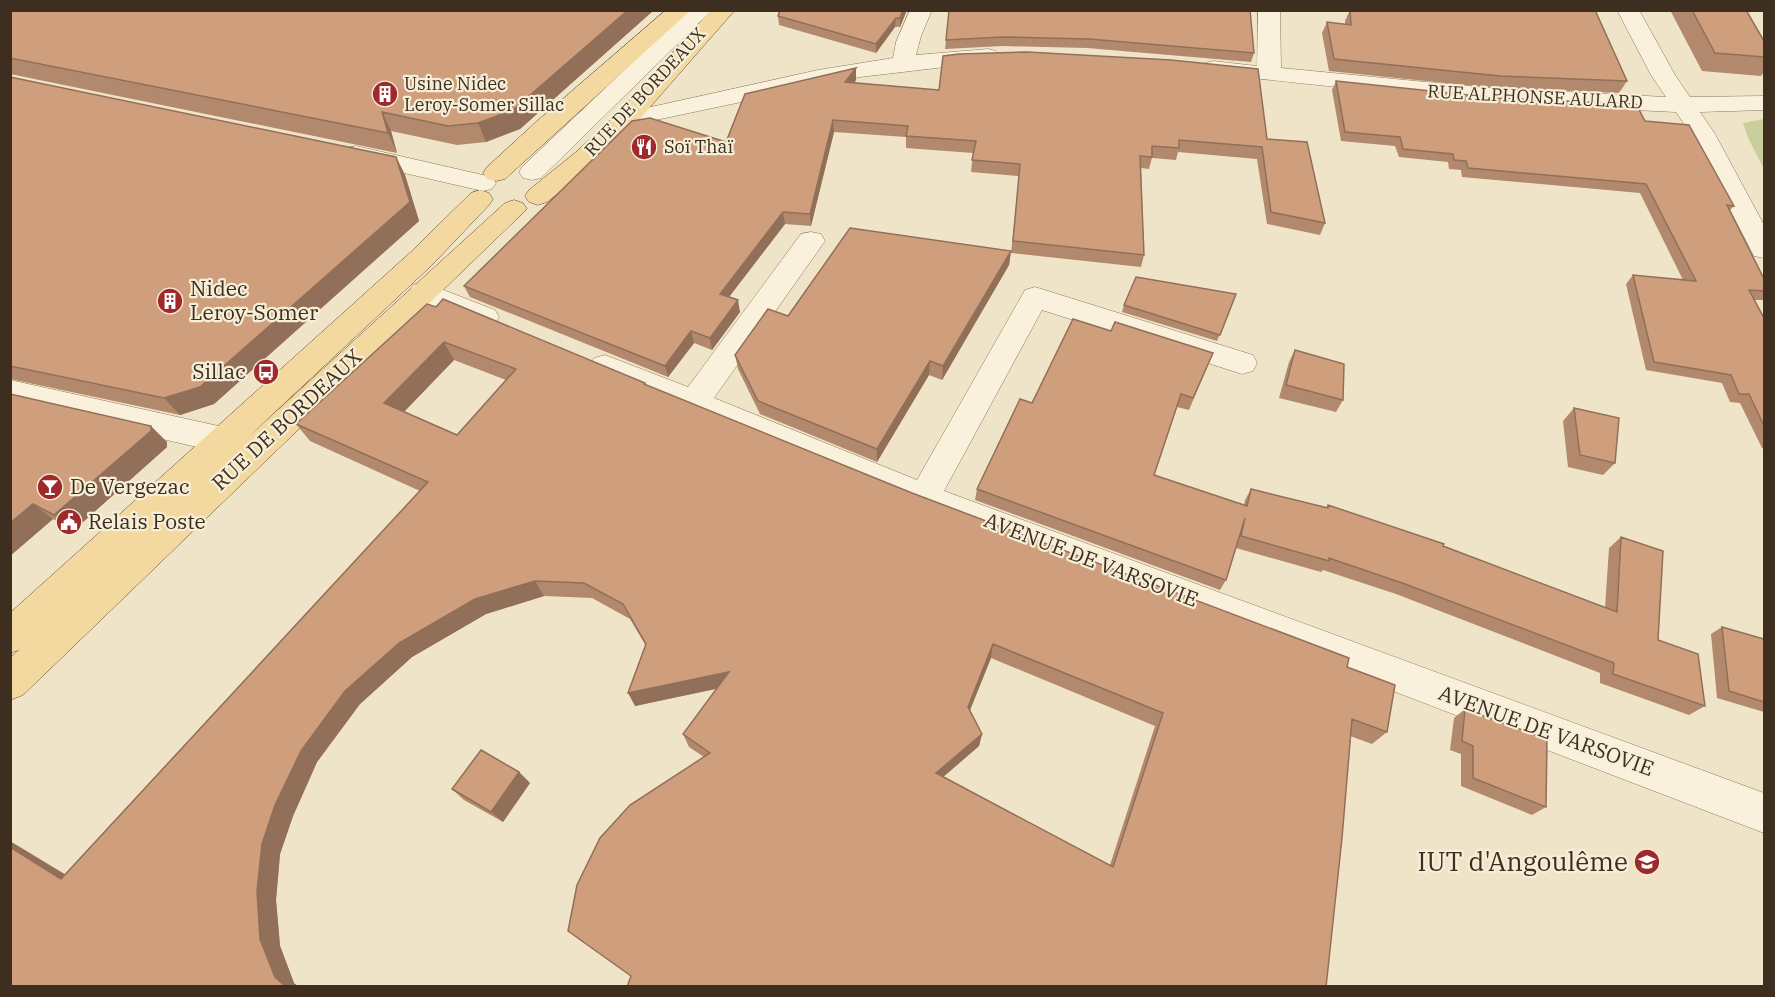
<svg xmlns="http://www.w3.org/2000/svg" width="1775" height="997" font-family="'IBM Plex Serif',serif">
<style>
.green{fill:#c9cf9b}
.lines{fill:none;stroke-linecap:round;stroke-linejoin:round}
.minor-casing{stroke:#8d765c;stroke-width:1}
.major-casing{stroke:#5b4430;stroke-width:1}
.minor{fill:#faf1dc;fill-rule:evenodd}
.major{fill:#f3d9a0;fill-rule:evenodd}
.wall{fill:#b2896c;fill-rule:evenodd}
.shaded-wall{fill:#916f58}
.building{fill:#cf9f7d;stroke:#916f58;stroke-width:1.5;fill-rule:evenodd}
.labels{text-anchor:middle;stroke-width:4.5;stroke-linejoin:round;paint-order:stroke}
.far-poi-label{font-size:18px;fill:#3d2e20;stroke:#f7eed8;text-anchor:start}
.far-street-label{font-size:18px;fill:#3d2e20;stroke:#f7eed8}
.poi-label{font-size:21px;fill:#3d2e20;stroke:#f7eed8;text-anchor:start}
.street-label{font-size:21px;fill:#3d2e20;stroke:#f7eed8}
.near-poi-label{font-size:26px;fill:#3d2e20;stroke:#f7eed8;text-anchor:end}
</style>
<rect width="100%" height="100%" fill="#f0e4c8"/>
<path class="green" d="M1764,119V169L1749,140L1743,123Z"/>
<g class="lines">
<g class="minor-casing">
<path id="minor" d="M688,10H712L541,178L532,180L523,178L519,172L523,166Z
M910,10H932L921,36L916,55L988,49L996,51L1000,56L996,61L860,77L651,121L629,123L620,121L617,116L620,111L651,107L818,70L893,58L896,42Z
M1258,10H1280L1281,68L1488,88L1666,97L1651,75L1617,10H1639L1675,75L1690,97L1764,96V110L1700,112L1715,134L1764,225V258L1754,256L1691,134L1676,112L1488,103L1205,73L1201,68L1205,63L1213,61L1257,66Z
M356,146L483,175L492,177L496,183L492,189L483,191L347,160L343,154L347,148Z
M811,232L821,234L825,241L714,398L917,480L1025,290L1035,287L1253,355L1257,363L1253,371L1242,374L1042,310L944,491L1764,793V833L912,507L594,374L590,366L594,358L605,355L688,387L801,234Z
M423,282L495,310L499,317L495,324L485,328L413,299L409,292L413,285Z
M10,380L223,427L234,431L239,440L234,449L223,453L10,404Z"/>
</g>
<g class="major-casing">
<path id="major" d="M666,10H691L505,179L496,181L487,179L483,173L487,167L536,122Z
M711,10H735L637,122L593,164L547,202L538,205L529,202L525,196L529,190L576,152L619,112Z
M480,190L489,193L493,199L489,205L432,265L246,439L505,203L514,200L523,203L527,209L23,695L10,700V658L19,650L10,653V613L412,251L471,193Z"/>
</g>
<use href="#minor" class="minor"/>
<use href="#major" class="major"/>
</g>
<path class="wall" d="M10,10H654L520,129L486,142L457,145L391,131L397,153L10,74Z
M907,10L900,27H895L876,53L779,25L778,16Z
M949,10L1254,53L1251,62L1087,48L1002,46L945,49Z
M1350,10L1627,81L1619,93L1493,88L1329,71L1322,33L1327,22L1345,24V21Z
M1670,10H1746L1764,41V72L1761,76L1702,71Z
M856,68V80L854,83L1267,139L1325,223L1320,235L1267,224L1257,159L1178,152L1176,160L1152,158L1149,169L1141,168L1144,255L1141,267L1011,253L1019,176L971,172L973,153L906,148V137L834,132L811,226L785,224L729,297L740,312L712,350L694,343L668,377L470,297L464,286L726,142Z
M10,77L396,157L405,175L419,221L214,404L180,415L10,379Z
M1336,81L1645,121L1734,206L1729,211L1764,279V298L1763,300H1754L1764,318V449L1762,448L1740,403L1730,402L1722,383L1646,370L1626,284L1633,275L1683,280L1640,193L1462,177L1461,170L1449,169L1448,162L1399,157L1395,146L1341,141L1332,90Z
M1011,251L1009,265L942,380L929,375L877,462L760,414L738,369L735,355L788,316Z
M1236,294L1217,341L1122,312L1124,305Z
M427,304L645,383L646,385L912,493L1347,667L1387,732L1372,744L1350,736L1326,987L704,757L689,747L683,734L716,689L635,706L646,646L630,619L592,598L544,596L486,614L412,657L360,704L317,762L293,816L280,854L276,900L280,946L294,983L65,874L420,491L310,441L296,424ZM454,360L506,380L457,435L404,412ZM991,658L1155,726L1110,865L943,777L979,746L982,734L970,710Z
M1111,331L1213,353L1189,410L1177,407L1154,475L1244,505L1245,500L1251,489L1326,508L1328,505L1443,546L1605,608L1609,548L1621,537L1658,640L1705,706L1689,715L1600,683V673L1396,594L1323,570L1321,572L1236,548L1226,580L1220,590L975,500L977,489L1032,403Z
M1295,350L1343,400L1336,412L1279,398L1289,362Z
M10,394L167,442V447L74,530L53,519L10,556Z
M1574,408L1615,463L1603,475L1568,467L1563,421Z
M1722,627L1764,639V712L1717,698L1711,634Z
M1465,709L1546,807L1532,815L1461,786V754L1450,750L1454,718Z
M519,772L530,783L503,822L464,800L452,789Z"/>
<path class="shaded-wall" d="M628,10H654L520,129L486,142L478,123Z
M903,10H907L900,27V18Z
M896,18L895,27L876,53V44Z
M856,68V80L846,94L845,82Z
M382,112L391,131L397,153L388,133Z
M833,120L834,132L811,226L810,214Z
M396,157L405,175L419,221L214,404L180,415L164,398Z
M783,212L785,224L722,306L720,294Z
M1011,251L1009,265L942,380L943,366Z
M738,300L740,312L712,350L710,338Z
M691,331L694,343L668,377L665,366Z
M444,342L454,360L395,421L384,403Z
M930,361L929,375L877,462V449Z
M151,426L167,442V447L74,530L54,515Z
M33,504L53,519L10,556V523Z
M535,581L544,596L486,614L412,657L360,704L317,762L293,816L280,854L276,900L280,946L294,983L299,987H286L275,977L260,939L257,891L262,844L275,805L301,751L345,691L399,643L475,599Z
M993,644L991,658L966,720L968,707Z
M729,672L733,685L635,706L628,693Z
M982,734L979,746L935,784L936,773Z
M519,772L530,783L503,822L491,812Z
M10,841L86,887L61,879L10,847Z"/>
<path class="building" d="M10,10H628L513,110L478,123L448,126L382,112L388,133L10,58Z
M780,10H903L900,18H896L876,44L778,16Z
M949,10H1250L1254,53L1089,39L1002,37L946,40Z
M1350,10H1595L1627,81L1500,76L1334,59L1327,22L1351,25Z
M1692,10H1746L1764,41V57L1715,53Z
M1027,52L1171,60L1258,69L1267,139L1307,142L1325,223L1271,212L1262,147L1179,140V148L1152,146V157L1140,156L1144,255L1013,241L1020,164L972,160L976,141L906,136L908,126L833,120L810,214L783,212L720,294L738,300L710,338L691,331L665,366L464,286L632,121L650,118L726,142L745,94L856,68L845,82L939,90L943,56L959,54Z
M10,77L396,157L410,202L200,387L164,398L10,366Z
M1336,81L1498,98L1636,104L1645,121L1689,125L1734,206L1727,205L1764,279V291L1749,290L1764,318V426L1749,394H1739L1731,375L1654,362L1633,275L1696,281L1646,184L1468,168L1466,161L1454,160L1453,154L1403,149L1400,137L1345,132Z
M850,228L1011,251L943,366L930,361L877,449L758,401L735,355L768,309L788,316Z
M1136,277L1236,294L1220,335L1124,305Z
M443,299L645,383L644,384L912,493L1349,658L1347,667L1395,685L1387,732L1352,719L1342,838L1326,987H627L631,976L568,931L577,885L600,838L630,805L710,753L683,734L729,672L628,693L646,644L623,604L584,583L535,581L475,599L399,643L345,691L301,751L275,805L262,844L257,891L260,939L275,977L286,987H10V847L61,879L428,482L296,424L427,304L436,307ZM444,342L516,369L457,435L384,403ZM993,644L1163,713L1113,867L936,773L982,734L968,707Z
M1073,319L1111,331L1115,322L1213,353L1193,398L1181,394L1154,475L1247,506L1251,489L1328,508V505L1444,544L1443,546L1617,612L1621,537L1663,551L1658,640L1698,654L1705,706L1613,674L1614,663L1405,584L1329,558V561L1241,536L1245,518L1226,580L977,489L1020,399L1032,403Z
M1295,350L1344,364L1343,400L1286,385Z
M10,394L151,426V431L54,515L33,504L10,523Z
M1574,408L1619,418L1615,463L1580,455Z
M1722,627L1764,639V702L1729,691Z
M1465,709L1547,739L1546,807L1473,778V746L1462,741Z
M481,750L519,772L491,812L452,789Z"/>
<defs>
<g id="building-disc" transform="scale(1.35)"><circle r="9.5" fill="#9e2a2b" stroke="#f7eed8"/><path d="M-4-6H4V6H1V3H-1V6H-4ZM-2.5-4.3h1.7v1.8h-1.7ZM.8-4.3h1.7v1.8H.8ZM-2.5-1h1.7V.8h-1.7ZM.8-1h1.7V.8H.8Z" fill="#fff"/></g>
<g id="restaurant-disc" transform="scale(1.35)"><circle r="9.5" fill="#9e2a2b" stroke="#f7eed8"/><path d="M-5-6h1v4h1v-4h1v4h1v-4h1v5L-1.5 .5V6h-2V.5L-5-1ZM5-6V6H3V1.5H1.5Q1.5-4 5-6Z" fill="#fff"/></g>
<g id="bus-disc" transform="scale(1.35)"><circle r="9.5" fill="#9e2a2b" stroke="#f7eed8"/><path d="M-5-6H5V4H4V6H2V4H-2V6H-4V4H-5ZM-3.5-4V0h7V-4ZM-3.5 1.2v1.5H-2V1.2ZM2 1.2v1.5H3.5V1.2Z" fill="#fff"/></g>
<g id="bar-disc" transform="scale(1.35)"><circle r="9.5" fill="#9e2a2b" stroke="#f7eed8"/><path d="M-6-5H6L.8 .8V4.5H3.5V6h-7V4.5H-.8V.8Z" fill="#fff"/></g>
<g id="civic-disc" transform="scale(1.35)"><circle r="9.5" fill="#9e2a2b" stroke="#f7eed8"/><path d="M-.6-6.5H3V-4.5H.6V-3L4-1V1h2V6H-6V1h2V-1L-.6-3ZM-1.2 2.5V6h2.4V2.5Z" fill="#fff"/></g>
<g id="university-disc" transform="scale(1.35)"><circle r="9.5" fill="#9e2a2b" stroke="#f7eed8"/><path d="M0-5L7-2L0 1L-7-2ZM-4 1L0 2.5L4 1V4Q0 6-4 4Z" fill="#fff"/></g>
</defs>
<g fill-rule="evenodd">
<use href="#building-disc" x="385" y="94"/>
<use href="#restaurant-disc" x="644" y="147"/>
<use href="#building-disc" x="170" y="301"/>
<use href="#bus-disc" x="266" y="372"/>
<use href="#bar-disc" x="50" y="487"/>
<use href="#civic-disc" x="69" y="522"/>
<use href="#university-disc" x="1647" y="862"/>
</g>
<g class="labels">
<g class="far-poi-label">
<text x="404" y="90">Usine Nidec<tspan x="404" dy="21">Leroy-Somer Sillac</tspan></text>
<text x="664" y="153">Soï Thaï</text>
</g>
<g class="far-street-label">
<text transform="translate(645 92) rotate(-47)" y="6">RUE DE BORDEAUX</text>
<text transform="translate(1535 97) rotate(3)" y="6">RUE ALPHONSE AULARD</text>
</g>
<g class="poi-label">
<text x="190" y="296">Nidec<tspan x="190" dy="24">Leroy-Somer</tspan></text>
<text x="246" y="379" text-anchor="end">Sillac</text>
<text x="70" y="494">De Vergezac</text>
<text x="88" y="529">Relais Poste</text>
</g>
<g class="street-label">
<text transform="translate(287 420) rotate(-43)" y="7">RUE DE BORDEAUX</text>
<text transform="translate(1091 560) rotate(21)" y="7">AVENUE DE VARSOVIE</text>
<text transform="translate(1546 731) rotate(20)" y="7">AVENUE DE VARSOVIE</text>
</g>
<g class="near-poi-label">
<text x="1628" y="871">IUT d'Angoulême</text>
</g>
</g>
<rect width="1775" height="997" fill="none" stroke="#3d2e20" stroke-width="24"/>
</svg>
